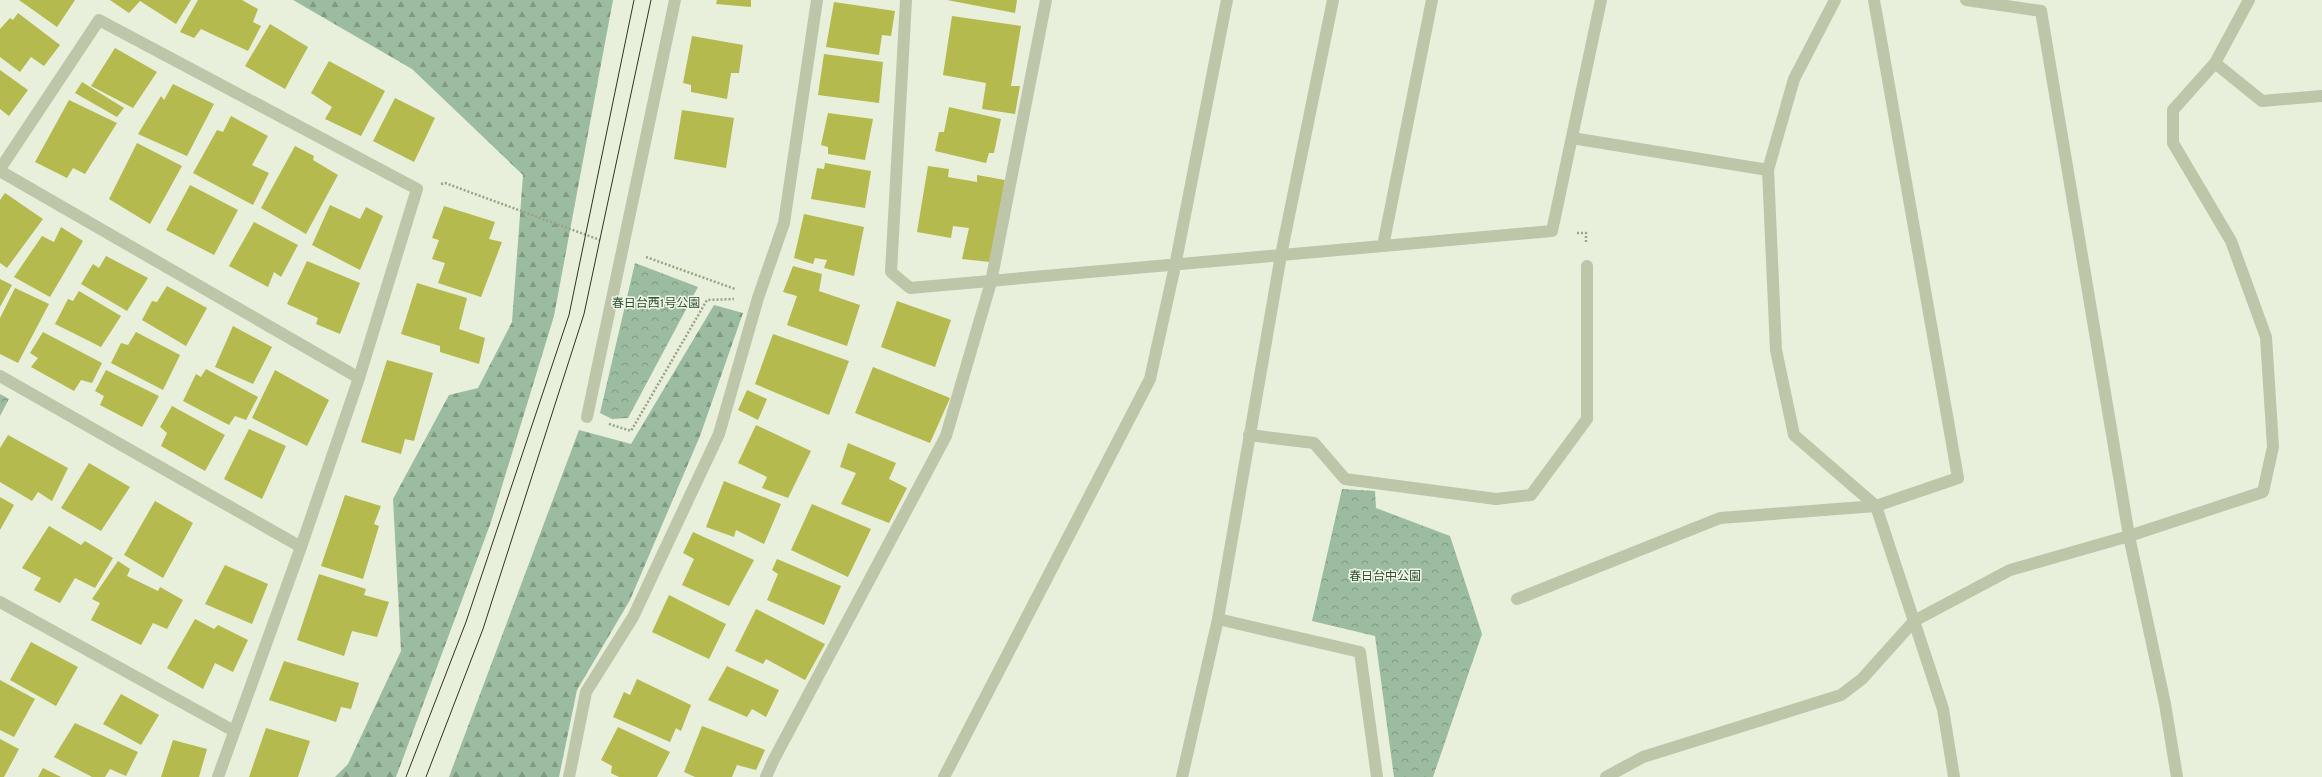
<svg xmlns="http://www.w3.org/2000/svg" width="2322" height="777" font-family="Overpass,'Noto Sans JP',sans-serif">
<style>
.forest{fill:url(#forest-firs)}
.park{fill:url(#park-crowns)}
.building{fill:#b4ba4d}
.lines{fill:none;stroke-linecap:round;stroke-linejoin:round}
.path{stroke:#9ba285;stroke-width:2.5;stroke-dasharray:2 2;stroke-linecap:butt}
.minor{stroke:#bdc6a8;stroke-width:12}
.tram{stroke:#313327;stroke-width:1}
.labels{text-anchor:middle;stroke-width:3;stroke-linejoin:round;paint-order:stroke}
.park-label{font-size:12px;fill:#2d4f34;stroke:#f1f7e6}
</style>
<defs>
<pattern id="forest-firs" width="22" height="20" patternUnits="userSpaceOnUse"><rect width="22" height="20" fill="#9cbca1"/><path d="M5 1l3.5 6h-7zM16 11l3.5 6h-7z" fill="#809983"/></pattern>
<pattern id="park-crowns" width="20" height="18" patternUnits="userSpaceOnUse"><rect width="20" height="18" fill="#9cbca1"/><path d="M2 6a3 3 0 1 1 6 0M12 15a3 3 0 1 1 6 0" fill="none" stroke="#809983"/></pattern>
</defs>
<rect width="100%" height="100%" fill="#e8efdb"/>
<path class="forest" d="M293,0H613L554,316L491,522L396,777H335L348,764L401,651L393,499L449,395L478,388L512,322L523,175L412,69Z
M714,305L743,313L700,436L630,600L577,690L559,777H449L579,430L631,444Z"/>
<path class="park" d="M635,263L698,287L628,418L612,419L600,413Z
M0,394L9,399L0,416Z
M1342,489L1375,491L1376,508L1450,536L1482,634L1433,777H1394L1375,636L1312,621Z"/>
<path class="building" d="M19,0H75L57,27Z
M110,0H191L176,24L140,1L129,13Z
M198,0H242L258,9L253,22L261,26L248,51L201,29L194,38L180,32Z
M717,0H751V7L716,4Z
M947,0H1017L1015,13Z
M834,2L895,11L891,36L882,35L879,55L826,47Z
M18,13L60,45L44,66L31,57L20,72L0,57V29L10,18L13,20Z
M952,16L1021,26L1011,86H1020L1015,114L982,109L986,83L943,75Z
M270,24L308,47L285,89L245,66Z
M692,36L743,45L739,73H731L727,99L691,92V85L683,83Z
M115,48L157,72L133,108L91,86Z
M824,54L883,62L879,103L818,95Z
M329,61L385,91L361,136L325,119L332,107L311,93Z
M0,70L28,90L9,116L0,109Z
M82,82L124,108L117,117L75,93Z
M173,84L214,104L187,156L138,134L161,96L164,100Z
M395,98L435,118L414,162L373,141Z
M69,100L117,123L85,174L73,168L67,178L35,162Z
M949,107L1001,119L994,153H989L986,163L935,151L939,132H944Z
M682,110L734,118L726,168L674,159Z
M828,113L873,119L865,160L828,154V147L821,145Z
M231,116L268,136L252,165L269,173L253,205L193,173L217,130L223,132Z
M137,143L182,166L150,224L109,199Z
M295,146L314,156L313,160L338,175L306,234L261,208Z
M825,163L871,171L865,208L811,199L817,168L824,169Z
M928,166L949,169L948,177L977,182V175L1005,180L990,262L962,259L969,228L953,226L951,238L917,232Z
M190,185L238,210L214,255L166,230Z
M5,193L43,219L7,268L0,263V200Z
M330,205L360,219L366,207L383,216L360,270L312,245Z
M444,206L495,222L489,239L502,242L481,297L438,283L445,263L432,259L439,240L432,238Z
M804,214L864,227L854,276L824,268L827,260L815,258L813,264L794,258Z
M254,222L298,245L281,277L274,272L268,287L229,266Z
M61,227L83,241L50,297L14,277L42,236L54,242Z
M106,256L148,278L127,311L81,284L93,264L99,268Z
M307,261L360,283L340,334L316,324L318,318L287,304Z
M793,266L822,274L819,291L860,305L847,346L787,325L797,296L783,292Z
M0,279L12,285L0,307Z
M417,283L467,298L459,329L485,338L479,364L440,352V346L401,334Z
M167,286L207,308L186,346L142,320L152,301L157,302Z
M15,288L49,304L18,363L0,354V318Z
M79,291L121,316L101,347L55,324L68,299L73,301Z
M897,301L951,320L935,367L881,347Z
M233,326L272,347L253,384L215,367Z
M43,332L102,363L92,383L81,380L74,391L31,367L38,358L30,353Z
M136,332L180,355L163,390L111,363L121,343L128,345Z
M773,334L849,361L829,415L755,384Z
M387,360L433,373L414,441L405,439L401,454L361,442Z
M873,367L950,398L930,443L855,413Z
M206,369L258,397L246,420L235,416L229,425L183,401L196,374L201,377Z
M106,370L159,396L142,427L100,405L104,396L95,391Z
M275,370L329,400L307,446L252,418Z
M747,390L767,399L758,420L738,410Z
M172,406L225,435L205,471L161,446L167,433L160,427Z
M756,425L811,451L788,498L762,488L767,477L738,463Z
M249,429L286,446L262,499L224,479Z
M8,435L68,468L52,501L38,492L32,501L0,482V448Z
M848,443L896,463L889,479L907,488L889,523L841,504L856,473L840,467Z
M89,463L130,487L101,531L61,508Z
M724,481L781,504L764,544L736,530L734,537L706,527Z
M345,495L381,506L374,524L379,526L363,579L321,566Z
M0,497L14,505L0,530Z
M155,501L193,523L163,578L124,555Z
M812,504L871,529L848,577L791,550Z
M49,526L81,545L85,541L113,558L95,588L75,578L60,603L34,590L41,578L22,568Z
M693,532L754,560L729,606L682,585L694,559L683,553Z
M777,559L841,586L824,625L767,600L778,574L772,570Z
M118,561L130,569L127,576L158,591L160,587L183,600L167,629L153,623L141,645L91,620L100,603L92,599Z
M225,565L268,584L252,624L205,604Z
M319,574L366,589L364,595L389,602L377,637L352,631L344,656L297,640Z
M669,595L726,624L709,659L652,632Z
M756,609L825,644L805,680L766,659L763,664L735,651Z
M195,619L214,629L218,625L248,640L233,672L215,663L203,689L167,668Z
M31,642L78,667L56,706L10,680Z
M284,661L359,683L351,709L341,707L336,722L269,700Z
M727,666L779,690L766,717L752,709L747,717L708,700Z
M637,679L691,705L681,731L676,728L670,742L613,717L624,692L630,695Z
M0,680L35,699L14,737L0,730Z
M121,694L159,715L141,745L103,724Z
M75,723L138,752L126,776L110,769L105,777H92L54,757Z
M702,726L765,750L756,770L737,765L732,777H695L684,772Z
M618,727L670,752L657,777H619L611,773L612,766L601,760Z
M266,728L310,741L298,777H249Z
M0,739L19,749L4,777H0Z
M173,740L207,749L199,777H161Z
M43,768L61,777H38Z"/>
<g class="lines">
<path class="path" d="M441,184L445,183L600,240
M1577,233H1586V243
M646,257L735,289
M609,424L631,431L707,300L734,299"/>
<path class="minor" d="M906,0L891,272L910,288L1552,231L1601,0
M1835,0L1794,79L1768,170L1776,350L1794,435L1876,506L1943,709L1954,777
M1966,0L2041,11L2129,536L2165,704L2177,777
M2215,63L2262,101L2322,96
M1572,138L1768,170
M0,169L99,20L417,189L359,378L301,547L218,777
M0,171L359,378
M1383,246L1432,0
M0,376L301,547
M587,417L675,0
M1249,435L1314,443L1345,479L1496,499L1531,495L1587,419V266
M1517,599L1720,518L1876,506L1958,478L1874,0
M0,602L234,731
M1218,619L1360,652L1377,777
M569,777L586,692L633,617L719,434L758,298L784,223L817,0
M766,777L773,761L946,436L991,282L1046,0
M944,777L1150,379L1175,266L1227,0
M1182,777L1218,619L1281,255L1333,0
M1606,777L1643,757L1841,695L1862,679L1914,621L2010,570L2129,536L2263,492L2273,447L2266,337L2231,241L2173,143V110L2215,63L2249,0"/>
<path class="tram" d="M406,777L466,622L569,315L634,0
M426,777L483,629L584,314L651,0"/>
</g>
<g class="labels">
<g class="park-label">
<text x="656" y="307">春日台西1号公園</text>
<text x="1385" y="580">春日台中公園</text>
</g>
</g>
</svg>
